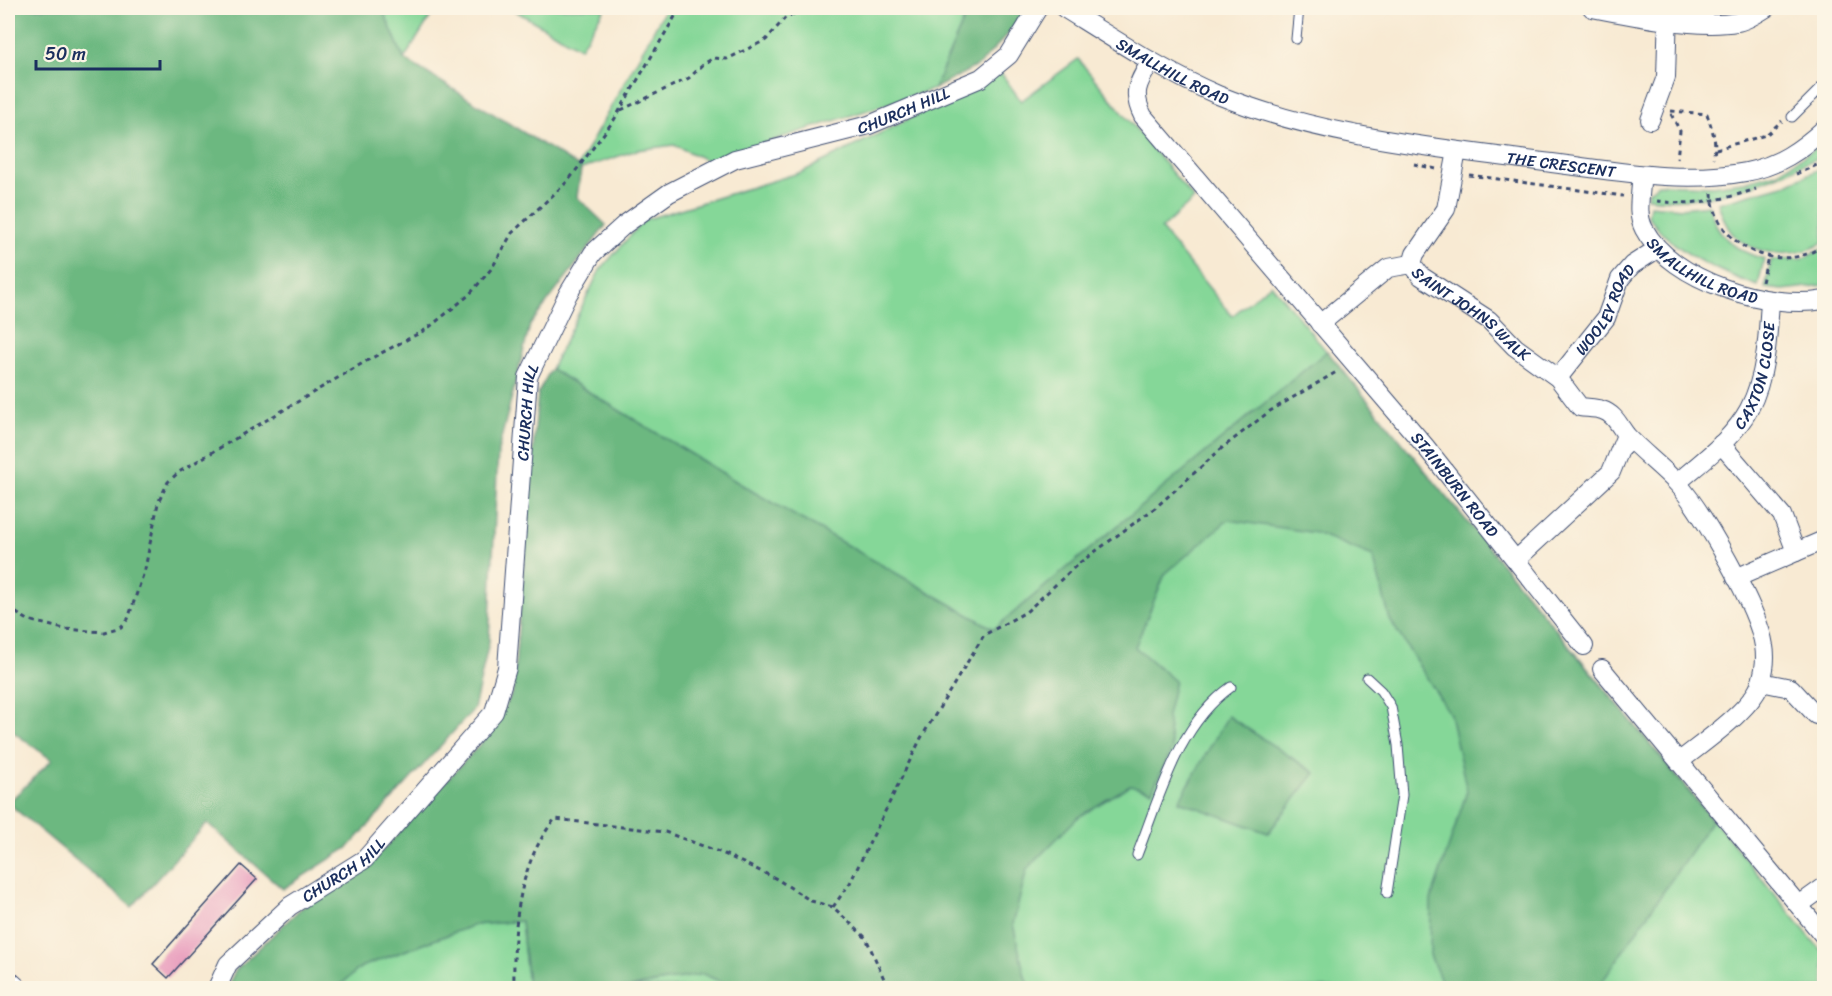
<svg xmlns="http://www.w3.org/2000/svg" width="1832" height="996" font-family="Sriracha,sans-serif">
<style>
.green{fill:#85d798;stroke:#50837b;stroke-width:1.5}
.forest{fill:#6cb880;stroke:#44746f;stroke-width:1.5}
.building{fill:#eaa3c0}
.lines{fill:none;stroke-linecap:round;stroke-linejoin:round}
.service-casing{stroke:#3c4b70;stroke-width:11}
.minor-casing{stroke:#3c4b70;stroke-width:20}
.path{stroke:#3c4b70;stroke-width:3;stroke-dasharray:4.5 4.5;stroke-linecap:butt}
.service{stroke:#fff;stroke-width:9}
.minor{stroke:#fff;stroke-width:18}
.labels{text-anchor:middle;stroke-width:6;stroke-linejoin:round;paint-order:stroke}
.street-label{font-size:16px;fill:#1b2f5e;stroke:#fcf5e5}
</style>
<rect width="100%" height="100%" fill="#fcf5e5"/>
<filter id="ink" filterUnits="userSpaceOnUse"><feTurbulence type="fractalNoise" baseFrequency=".0167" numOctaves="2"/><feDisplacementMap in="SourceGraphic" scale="12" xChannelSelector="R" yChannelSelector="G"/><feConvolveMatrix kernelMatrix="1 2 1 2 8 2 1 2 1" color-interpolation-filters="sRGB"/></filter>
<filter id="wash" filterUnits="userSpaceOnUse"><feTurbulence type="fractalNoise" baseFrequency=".008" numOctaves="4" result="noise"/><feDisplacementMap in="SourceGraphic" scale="24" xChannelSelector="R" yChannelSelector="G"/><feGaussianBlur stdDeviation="1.35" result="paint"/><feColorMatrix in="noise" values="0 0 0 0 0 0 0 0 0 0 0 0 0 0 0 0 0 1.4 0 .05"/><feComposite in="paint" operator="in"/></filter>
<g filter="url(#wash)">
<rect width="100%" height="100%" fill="#f8ead3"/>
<path class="green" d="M382,8H436L404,59Z
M510,8H605L580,48Z
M666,8H969L934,89L708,161L674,145L637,150L581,169L578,166Z
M1078,59L1194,199L1161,229L1232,316L1271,284L1824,954V988H975L752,491L551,369L600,270L644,220L802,172L1001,73L1021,101Z
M1824,143V155C1763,182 1716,206 1647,198L1648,192L1658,184L1712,186L1744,182L1777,173Z
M1824,167V241C1801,260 1752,257 1732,233C1725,225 1722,214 1718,203L1787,184Z
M1650,205L1682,208L1709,205C1716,236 1735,251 1764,259L1758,286C1717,271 1674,253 1648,216Z
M1824,248V285L1783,290L1765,288L1771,260L1802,259Z
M521,921L528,985L562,988H337L361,967L474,925Z
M703,974L736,988H628Z"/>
<path class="forest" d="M8,8H382L404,59L578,166L581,169L577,197L606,225L530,325L498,451L489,642L474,709L349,847L283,889L207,823L132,907L8,803L52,760L8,728Z
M969,8H1026L1023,18L979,65L934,89Z
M1327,351L1712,820L1598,988H1444L1430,955L1431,900L1467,791L1450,714L1390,620L1373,556L1316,533L1228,520L1165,574L1135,647L1175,681L1167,716L1172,749L1152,791L1130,785L1077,818L1027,869L1013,924L1025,977L1032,988H736L703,974L628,988H562L528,985L521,921L474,925L361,967L337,988H227L235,971L299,910L384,849L493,730L513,691L538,393L551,369L752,491L994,629Z
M1228,716L1315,773L1268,833L1179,801Z"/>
<g id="blocks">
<path class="building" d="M241,865L257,879L168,978L153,964Z"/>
</g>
</g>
<g filter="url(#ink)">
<use href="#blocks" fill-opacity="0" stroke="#3c4b70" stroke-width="1.5"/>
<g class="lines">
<g class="service-casing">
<path id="service" d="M1296,39L1299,8
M1792,117L1824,85
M1367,678L1381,691L1391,707L1398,745L1402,795L1387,893
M1137,855C1160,796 1178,725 1231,687"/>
</g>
<g class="minor-casing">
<g id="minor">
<path id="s1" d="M1064,8C1114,39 1164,72 1218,95C1324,138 1439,148 1552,163C1616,171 1682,184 1746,172C1778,166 1801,150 1824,129"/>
<path d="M1592,8C1632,16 1698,29 1737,22C1746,21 1758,13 1766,8"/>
<path id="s2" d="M1151,61C1138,83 1131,92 1143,116L1425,446L1584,646"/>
<path d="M1650,120L1666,77L1668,9"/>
<path id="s3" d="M1457,151L1446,209L1415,254L1412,264L1421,276L1489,320L1515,347L1558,378L1580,407C1587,408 1596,408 1602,410C1615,414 1619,426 1627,436C1642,452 1661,466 1677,483C1702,510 1759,610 1764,646C1766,657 1764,672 1761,682C1753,709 1702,743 1680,761"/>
<path id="s4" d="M1641,175C1642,193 1635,212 1644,229C1672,282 1769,310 1824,300"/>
<path d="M1320,324L1388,268L1412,264"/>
<path id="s5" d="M1558,378L1606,318L1620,279L1632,265L1657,249"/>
<path d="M1721,444L1782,515L1796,552L1736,578"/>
<path id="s6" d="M1677,483C1702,461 1733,439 1749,409C1766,377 1768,336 1770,300"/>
<path d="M1796,552L1824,540"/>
<path d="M1516,560L1611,472L1626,435"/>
<path d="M1602,669L1824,936"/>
<path d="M1761,682L1791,688L1816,715L1824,712"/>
<path d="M1799,905L1824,887"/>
<path d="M8,979L18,988"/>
<path id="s7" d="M217,988L228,964L290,906L365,859L494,712L507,668L528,377L568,294L593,253L624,225L669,193L735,159L869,125L981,78L1009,55L1038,8"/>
</g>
</g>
<path class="path" d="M621,110L689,78L705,63L714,58L727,59L766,40L786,17L813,8
M1671,111L1707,114C1712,130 1718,142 1713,158
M1671,114L1680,131L1677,159
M1716,149L1766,135L1782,121
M1414,164L1436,169
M1796,174L1824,162
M1469,175L1623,196
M1712,193C1714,248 1781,276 1824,245
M1657,201C1691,206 1723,200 1756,189
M1762,282L1768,257
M8,608L28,620L64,629L104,632L121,627L128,619L145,569L158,503L168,482L179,472L368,360L427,329L469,295L492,268L512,233L568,181L614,120L680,8
M833,907L850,883L921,738L984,635L1026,612L1078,564L1155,508L1222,448L1270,411L1338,371
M514,988C513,930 517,865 555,819L665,832L722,853L777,879L811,901L833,907L866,938L888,988"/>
<use href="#service" class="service"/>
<use href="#minor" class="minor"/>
</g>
</g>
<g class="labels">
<g class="street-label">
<text dy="6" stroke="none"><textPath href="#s1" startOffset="126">SMALLHILL ROAD</textPath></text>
<text dy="6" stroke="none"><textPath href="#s7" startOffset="1220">CHURCH HILL</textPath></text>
<text dy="6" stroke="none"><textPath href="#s1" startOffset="528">THE CRESCENT</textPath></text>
<text dy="6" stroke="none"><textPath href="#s4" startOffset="129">SMALLHILL ROAD</textPath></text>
<text dy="6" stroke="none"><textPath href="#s5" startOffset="84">WOOLEY ROAD</textPath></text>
<text dy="6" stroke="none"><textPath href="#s3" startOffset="202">SAINT JOHNS WALK</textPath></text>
<text dy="6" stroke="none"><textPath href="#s6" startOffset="138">CAXTON CLOSE</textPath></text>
<text dy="6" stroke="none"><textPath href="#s7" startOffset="698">CHURCH HILL</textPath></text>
<text dy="6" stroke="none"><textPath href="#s2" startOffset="542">STAINBURN ROAD</textPath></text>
<text dy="6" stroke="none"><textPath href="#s7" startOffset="176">CHURCH HILL</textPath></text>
</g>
</g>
<rect width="1832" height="996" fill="none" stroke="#fcf5e5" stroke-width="30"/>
<path d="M36 60v9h124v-9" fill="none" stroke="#1b2f5e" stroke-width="3"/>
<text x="45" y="60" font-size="18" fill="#1b2f5e" stroke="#fcf5e5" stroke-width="4.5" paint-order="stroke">50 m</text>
</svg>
